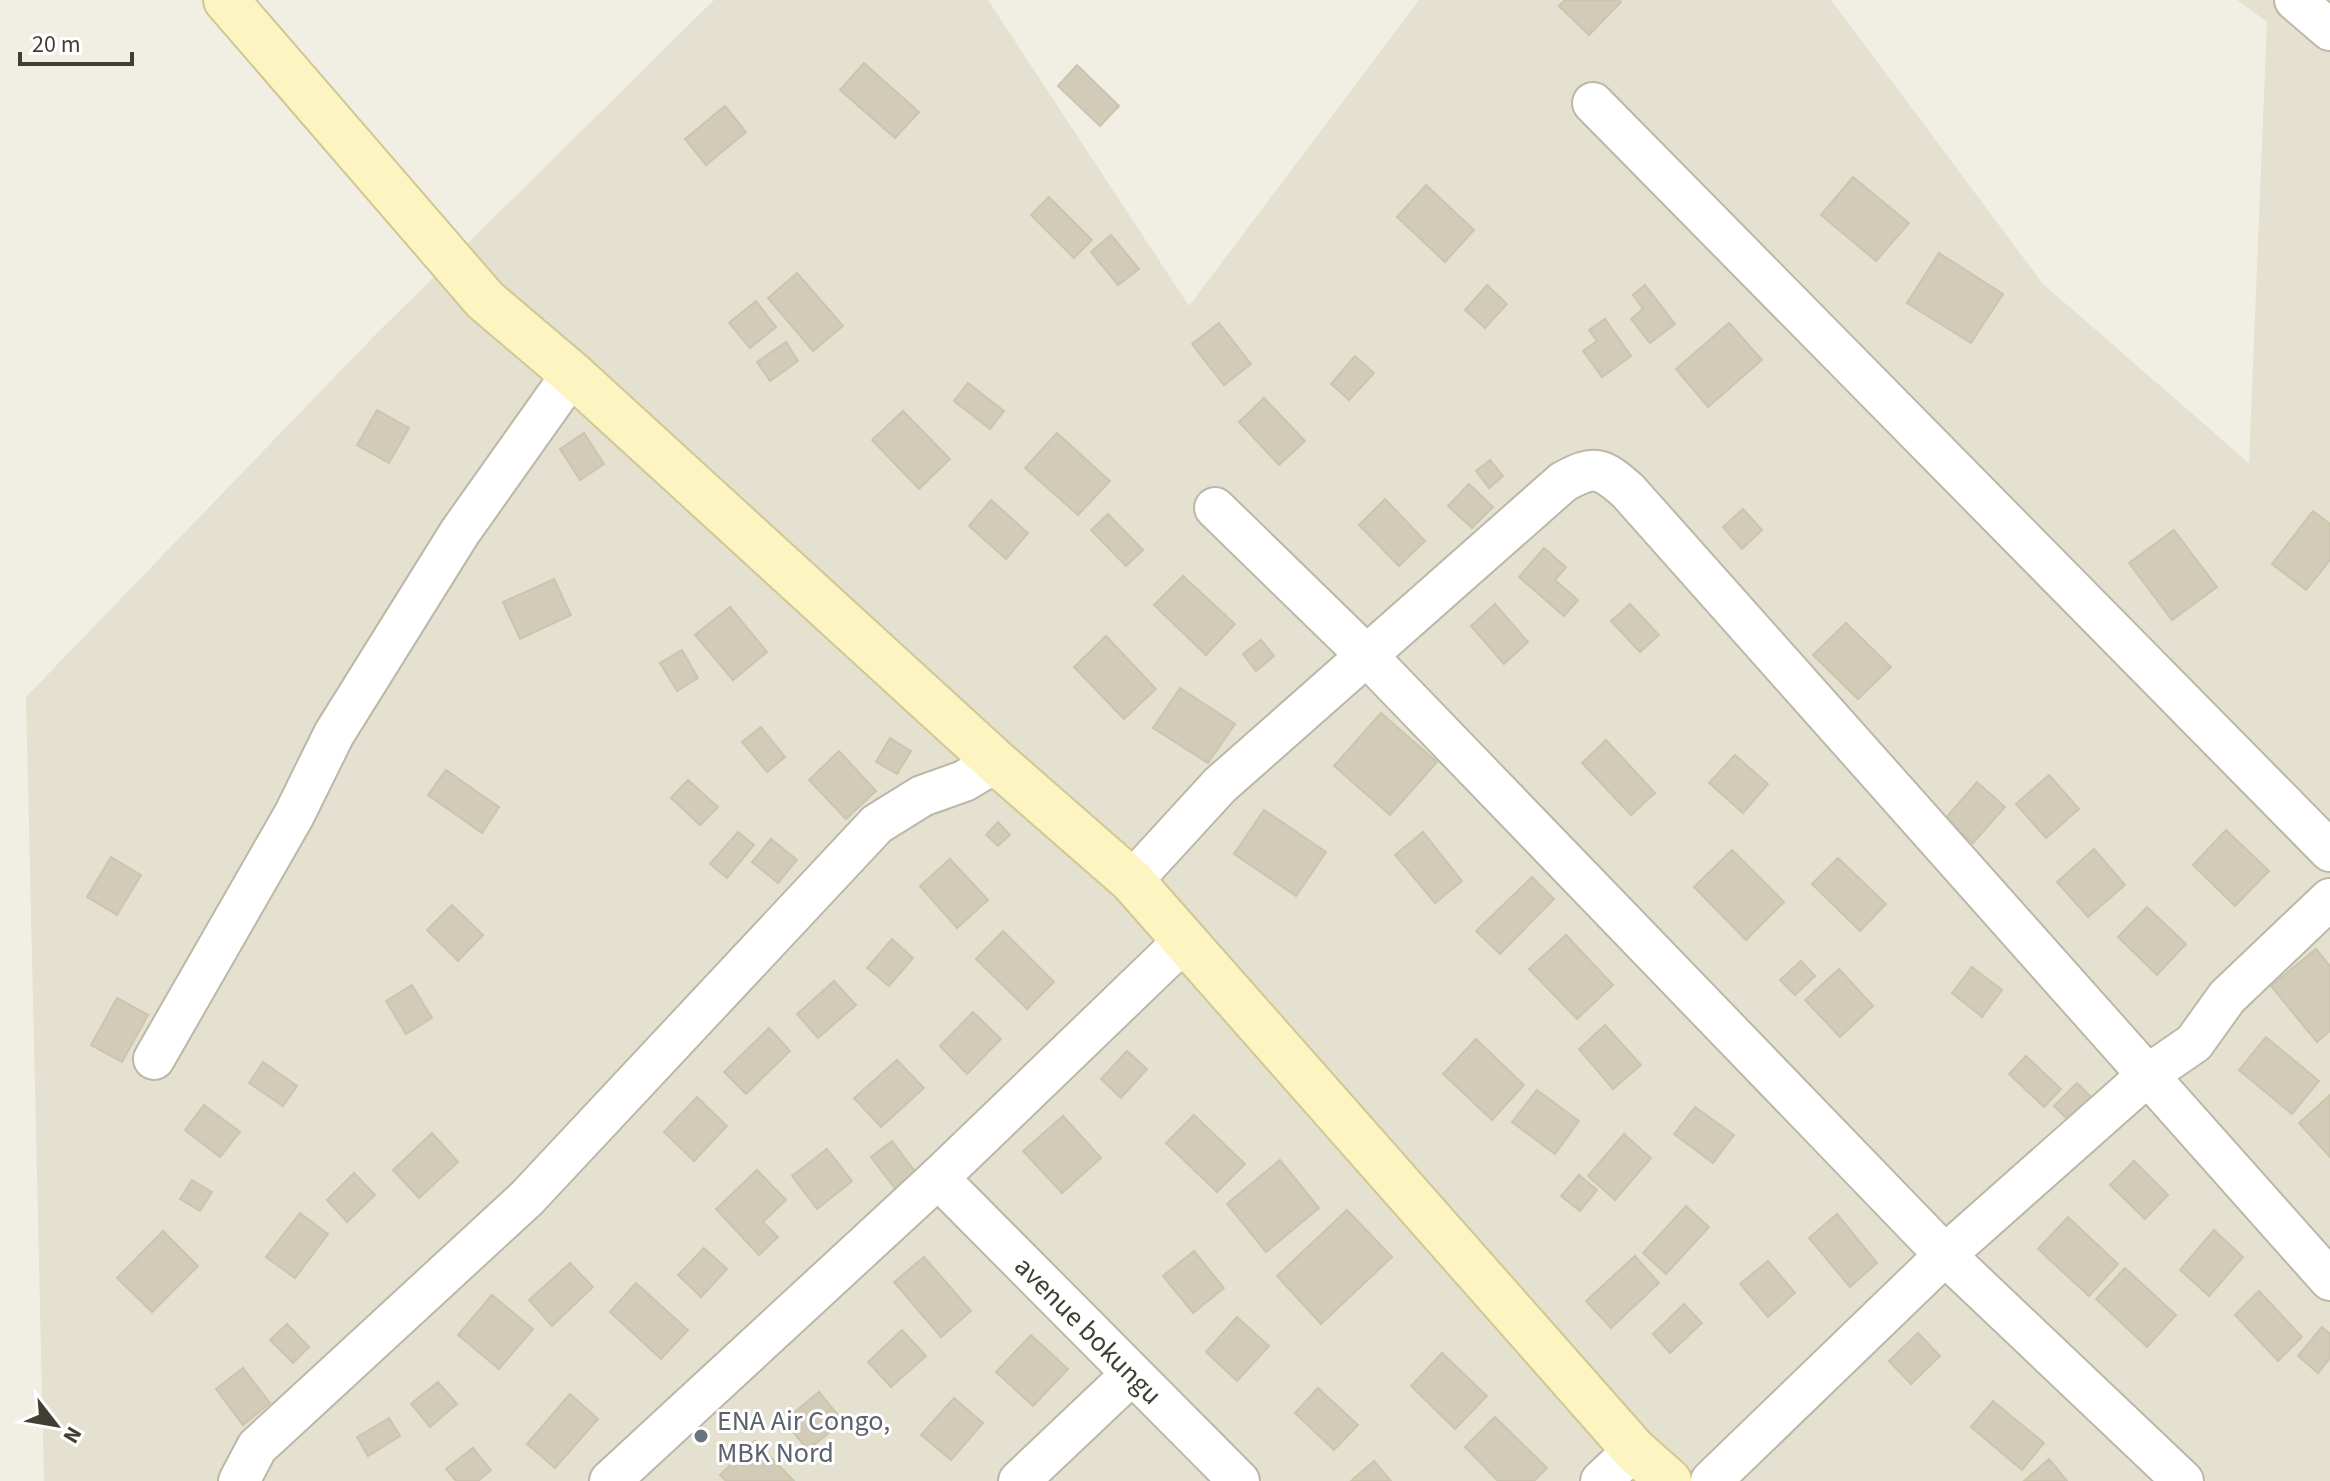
<svg xmlns="http://www.w3.org/2000/svg" width="2330" height="1481" font-family="'Source Sans 3',sans-serif">
<style>
.residential{fill:#e5e1d1}
.building{fill:#d2cbb8;stroke:#ccc4ac;stroke-width:2}
.lines{fill:none;stroke-linecap:round;stroke-linejoin:round}
.street-casing{stroke:#bcb7a6;stroke-width:44}
.secondary-casing{stroke:#d0c793;stroke-width:48}
.street{stroke:#fff;stroke-width:40}
.secondary{stroke:#fdf5c1;stroke-width:44}
.worship-dot{fill:#6b7280;stroke:#fff;stroke-width:3}
.labels{text-anchor:middle;stroke-width:6;stroke-linejoin:round;paint-order:stroke}
.street-label{font-size:28px;fill:#423e33;stroke:#fff}
.worship-label{font-size:28px;fill:#5b616d;stroke:#fff;text-anchor:start}
</style>
<rect width="100%" height="100%" fill="#f1eee3"/>
<path class="residential" d="M714,0H988L1189,306L1419,0H1831L2043,284L2249,463L2267,22L2237,0H2330V1481H44L26,697L374,336Z"/>
<path class="building" d="M1565,0H1618L1621,2L1589,35L1559,6Z
M864,63L919,112L895,138L840,90Z
M1077,65L1119,106L1100,126L1058,86Z
M725,106L746,132L706,165L685,139Z
M1853,177L1909,223L1876,261L1821,215Z
M1426,185L1474,230L1445,262L1397,217Z
M1049,197L1092,240L1074,258L1031,215Z
M1111,235L1139,269L1118,285L1091,252Z
M1939,253L2003,294L1971,343L1907,303Z
M797,273L843,326L813,351L768,298Z
M1487,285L1507,304L1485,328L1465,310Z
M1645,285L1675,324L1650,343L1631,319L1643,309L1633,295Z
M756,301L776,327L750,348L729,323Z
M1605,319L1631,356L1602,377L1583,351L1597,341L1589,330Z
M1219,323L1251,364L1224,385L1192,344Z
M1729,323L1762,360L1708,407L1676,369Z
M786,342L798,361L770,381L757,362Z
M1355,356L1374,373L1349,400L1331,384Z
M968,383L1004,411L990,429L954,401Z
M1264,398L1305,441L1279,465L1239,422Z
M377,410L409,428L389,463L357,445Z
M903,411L950,459L919,489L872,440Z
M584,433L604,464L580,480L560,449Z
M1057,433L1110,481L1078,515L1025,468Z
M1490,460L1503,476L1489,488L1476,471Z
M1469,484L1493,507L1472,528L1448,506Z
M1385,499L1425,541L1399,566L1359,525Z
M991,500L1028,533L1006,559L969,526Z
M1743,509L1762,530L1742,549L1723,527Z
M2313,511L2330,524V560L2306,590L2272,564Z
M1108,514L1143,550L1126,566L1091,530Z
M2174,530L2217,587L2172,620L2129,563Z
M1544,548L1566,567L1555,580L1578,600L1564,616L1519,577Z
M1183,576L1235,624L1206,655L1154,605Z
M554,579L571,615L520,639L503,602Z
M1495,604L1528,642L1504,664L1471,626Z
M1630,604L1659,635L1640,652L1611,621Z
M730,607L767,652L733,680L695,635Z
M1846,623L1891,667L1858,699L1813,655Z
M1106,636L1156,689L1124,719L1074,667Z
M1261,640L1274,656L1256,671L1243,654Z
M682,650L698,678L677,691L660,663Z
M1180,688L1235,724L1208,763L1153,728Z
M1381,713L1437,762L1390,815L1334,766Z
M761,727L785,757L767,772L742,742Z
M890,738L911,751L897,774L876,762Z
M1606,740L1655,793L1631,815L1582,763Z
M839,751L876,791L846,819L809,780Z
M1735,755L1768,784L1743,813L1709,783Z
M446,770L499,807L482,833L428,795Z
M2049,775L2079,809L2046,838L2016,804Z
M688,780L718,807L700,825L671,798Z
M1977,782L2005,807L1973,843L1945,819Z
M1264,810L1326,852L1296,896L1234,854Z
M998,822L1010,835L998,846L986,835Z
M2226,830L2269,871L2235,906L2193,865Z
M738,832L754,845L727,878L710,864Z
M1423,832L1462,881L1435,903L1395,855Z
M771,839L797,860L778,883L752,862Z
M2094,849L2125,885L2088,917L2057,882Z
M1732,850L1784,902L1746,940L1694,887Z
M111,857L141,875L117,915L87,897Z
M1838,858L1886,904L1860,931L1812,884Z
M950,859L988,900L957,928L920,886Z
M1532,877L1554,899L1500,954L1476,931Z
M452,905L483,935L458,961L427,930Z
M2147,907L2186,944L2157,975L2118,937Z
M1003,931L1054,982L1027,1009L976,959Z
M1566,935L1613,985L1577,1019L1529,969Z
M892,939L913,958L889,986L867,968Z
M2316,949L2330,966V1031L2317,1042L2271,986Z
M1801,961L1815,976L1795,995L1780,980Z
M1972,967L2002,990L1982,1017L1952,993Z
M1839,969L1873,1006L1840,1037L1805,1000Z
M834,981L856,1005L818,1038L797,1014Z
M412,985L432,1018L406,1034L386,1001Z
M117,998L148,1015L122,1062L91,1045Z
M973,1012L1001,1039L967,1074L940,1046Z
M1605,1025L1641,1065L1613,1089L1579,1049Z
M769,1028L790,1051L746,1094L724,1072Z
M2266,1037L2319,1081L2292,1114L2239,1070Z
M1476,1039L1524,1085L1492,1120L1443,1074Z
M1127,1051L1147,1069L1121,1098L1101,1079Z
M2026,1056L2061,1089L2044,1107L2009,1074Z
M897,1060L924,1088L881,1127L854,1098Z
M263,1062L297,1086L283,1106L249,1083Z
M2077,1083L2092,1098L2069,1121L2054,1106Z
M1537,1090L1579,1121L1555,1154L1512,1122Z
M2330,1095V1157L2299,1123Z
M697,1097L727,1126L694,1161L664,1132Z
M204,1105L240,1132L220,1157L185,1130Z
M1695,1107L1734,1135L1713,1163L1674,1134Z
M1194,1115L1245,1164L1217,1192L1166,1143Z
M1063,1116L1101,1158L1062,1193L1023,1151Z
M432,1133L458,1162L419,1198L393,1170Z
M1624,1134L1651,1158L1615,1200L1588,1176Z
M892,1141L917,1174L896,1190L871,1157Z
M827,1149L852,1181L817,1209L792,1176Z
M1280,1160L1319,1208L1266,1252L1227,1204Z
M2134,1161L2168,1195L2145,1219L2110,1185Z
M757,1170L786,1200L763,1222L778,1237L759,1255L716,1209Z
M354,1173L375,1195L347,1222L327,1200Z
M1579,1175L1597,1190L1580,1211L1561,1196Z
M192,1180L212,1192L200,1211L180,1199Z
M1686,1206L1709,1227L1666,1274L1643,1253Z
M1347,1210L1392,1257L1321,1324L1277,1276Z
M300,1213L328,1234L295,1278L266,1257Z
M1837,1214L1877,1263L1850,1287L1809,1238Z
M2068,1217L2118,1264L2089,1296L2038,1249Z
M2214,1230L2243,1257L2209,1296L2180,1270Z
M163,1231L198,1266L152,1312L117,1278Z
M704,1248L727,1269L701,1297L678,1275Z
M1194,1251L1224,1288L1193,1313L1163,1276Z
M1635,1256L1659,1283L1611,1328L1586,1301Z
M924,1257L971,1311L941,1337L894,1282Z
M1768,1261L1795,1293L1768,1317L1740,1284Z
M570,1263L593,1287L552,1326L529,1300Z
M2125,1268L2176,1315L2147,1347L2096,1299Z
M636,1283L688,1330L661,1359L610,1312Z
M2259,1291L2302,1337L2278,1361L2235,1315Z
M492,1295L533,1329L499,1369L458,1335Z
M1684,1304L1702,1323L1670,1353L1653,1334Z
M1237,1317L1269,1346L1237,1381L1206,1352Z
M287,1324L309,1347L293,1363L270,1340Z
M2322,1327L2330,1334V1358L2318,1373L2298,1356Z
M902,1330L926,1356L891,1387L868,1362Z
M1918,1333L1940,1356L1911,1384L1889,1361Z
M1031,1335L1068,1369L1033,1406L996,1372Z
M1442,1353L1487,1396L1455,1429L1411,1386Z
M243,1368L270,1403L243,1425L216,1389Z
M438,1382L457,1404L430,1427L411,1404Z
M1318,1388L1358,1425L1334,1450L1295,1413Z
M819,1392L843,1421L808,1450L784,1421Z
M570,1394L598,1419L555,1468L527,1444Z
M954,1398L983,1423L951,1460L921,1435Z
M1993,1401L2044,1443L2022,1470L1971,1427Z
M1495,1417L1547,1468L1534,1481H1498L1465,1447Z
M389,1418L400,1436L368,1456L357,1437Z
M755,1441L794,1481H726L720,1475Z
M473,1448L491,1470L478,1481H456L446,1469Z
M2049,1459L2067,1481H2024Z
M1374,1461L1391,1481H1351Z"/>
<g class="lines">
<g class="street-casing">
<g id="street">
<path d="M2295,0L2330,30"/>
<path d="M1593,103L2330,851"/>
<path d="M1215,508L1367,656L1945,1255L2183,1481"/>
<path d="M1132,881L1220,785L1563,482C1595,464 1602,468 1628,491L2330,1280"/>
<path d="M154,1059L294,815L334,734L460,532L572,374"/>
<path id="s1" d="M938,1178L1239,1481"/>
<path d="M239,1481L257,1447L527,1198L877,824L922,796L964,781L996,762"/>
<path d="M610,1481L938,1178L1183,942"/>
<path d="M1019,1481L1132,1374"/>
<path d="M1601,1481L1634,1450"/>
<path d="M1711,1481L1945,1255L2149,1074L2194,1043L2227,997L2330,899"/>
</g>
</g>
<g class="secondary-casing">
<path id="secondary" d="M226,0L485,300L572,374L996,762L1132,881L1634,1450L1669,1481"/>
</g>
<use href="#street" class="street"/>
<use href="#secondary" class="secondary"/>
</g>
<circle class="worship-dot" cx="701" cy="1436" r="8"/>
<g class="labels">
<g class="street-label">
<text dy="10" stroke="none"><textPath href="#s1" startOffset="214">avenue bokungu</textPath></text>
</g>
<g class="worship-label">
<text x="717" y="1430">ENA Air Congo,<tspan x="717" dy="32">MBK Nord</tspan></text>
</g>
</g>
<g transform="translate(56 1425) rotate(121)" stroke="#ffffff" stroke-width="6" paint-order="stroke">
<path d="M0-6L14 30L0 20L-14 30Z" fill="#423e33"/>
<text y="-12" font-size="22" font-weight="bold" text-anchor="middle" fill="#423e33">N</text>
</g>
<path d="M20 52v12h112v-12" fill="none" stroke="#423e33" stroke-width="4"/>
<text x="32" y="52" font-size="24" fill="#423e33" stroke="#ffffff" stroke-width="6" paint-order="stroke">20 m</text>
</svg>
